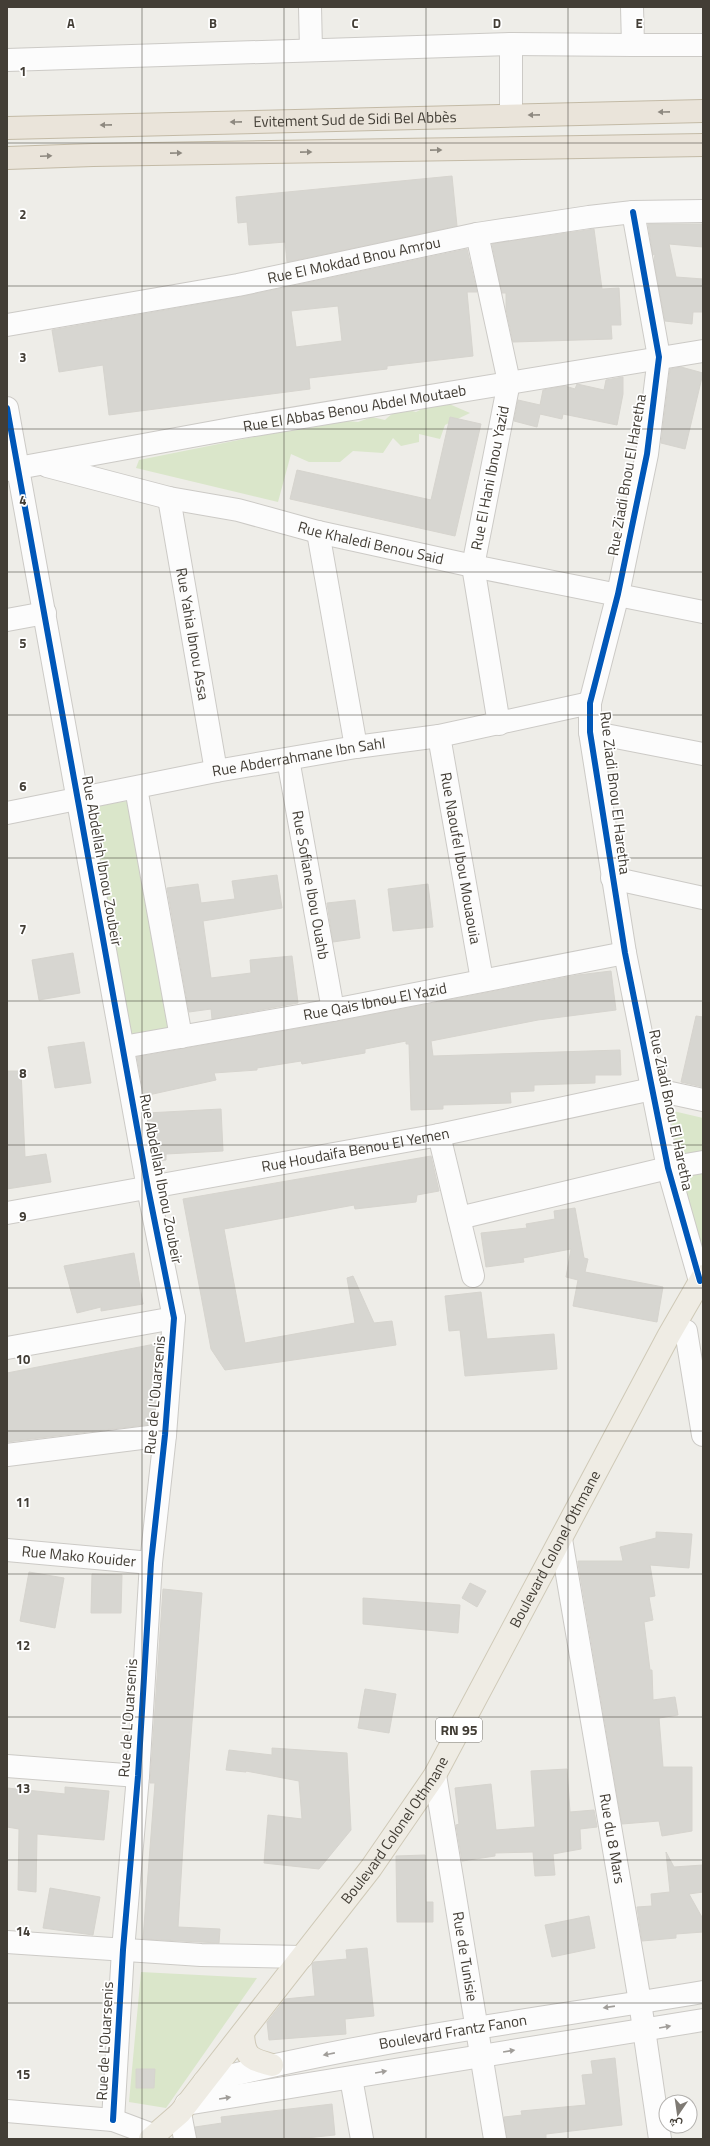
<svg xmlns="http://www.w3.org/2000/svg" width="710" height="2146" font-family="'Titillium Web',Vazirmatn,sans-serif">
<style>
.green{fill:#dae6ca}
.building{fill:#d7d6d1;stroke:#d6d4ce;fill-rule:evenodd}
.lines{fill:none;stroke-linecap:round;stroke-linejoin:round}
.minor-casing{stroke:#cccac6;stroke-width:24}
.major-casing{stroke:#cfc9b7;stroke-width:24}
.highway-casing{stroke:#c3baa6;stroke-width:24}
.minor{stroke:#fcfcfc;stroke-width:22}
.major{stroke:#efece4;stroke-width:22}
.highway{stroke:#eae4da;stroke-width:22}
.cycleway-casing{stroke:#fff;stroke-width:8}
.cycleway{stroke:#0057b8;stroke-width:6}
.oneway{fill:#8e8980}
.oneway2{fill:#a09d99}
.grid{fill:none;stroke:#433e36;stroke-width:1;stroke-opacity:0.55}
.labels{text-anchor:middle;stroke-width:3.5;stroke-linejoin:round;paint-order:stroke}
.shield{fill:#fff;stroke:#7b7872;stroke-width:1}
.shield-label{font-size:14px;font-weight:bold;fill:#433e36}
.street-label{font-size:15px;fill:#433e36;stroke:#fff}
.grid-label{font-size:13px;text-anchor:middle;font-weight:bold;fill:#433e36;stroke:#fff;stroke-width:3.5;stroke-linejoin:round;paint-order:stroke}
</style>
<rect width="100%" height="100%" fill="#eeede8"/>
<path class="green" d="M440,400L470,413L445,425L440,439L419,434V442L401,446L393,438L383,453L353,451L340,462H309L291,454L278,502L136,468L139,460L298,428V430L348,421L358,422L372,417L385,420C394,411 403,408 416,412Z
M133,800L175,1034L127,1043L85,808Z
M669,1110L703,1118V1250L699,1258Z
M141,1972L257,1978L166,2108L129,2102Z"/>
<path class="building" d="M452,176L457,226L287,262L285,242L249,245L247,222L238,223L236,197Z
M648,224H703V247L669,244L676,277L703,279V312H693L692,324L665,321L654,261L655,254L653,255Z
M594,229L602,289L619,288L621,325H611L612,339L513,342L506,309V293H502L492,244Z
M467,249L477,292H467L473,356L387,366V369L309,378L310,389L109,415L103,365L59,372L52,330L240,297ZM338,306L342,341L296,347L291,311Z
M681,367L703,373L685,449L661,443L670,369Z
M623,377V394L617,425L563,414L562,419L540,414L537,427L514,421L518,400L540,405L543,390L565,386L575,389L577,384L604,390L606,380Z
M450,417L481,424L455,536L290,499L297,470L431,500Z
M277,875L282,908L203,921L211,978L251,973L250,960L292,956L298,1003L212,1019L211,1009L189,1012L167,888L198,884L201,903L235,899L232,881Z
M428,884L433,927L393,931L388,889Z
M355,900L360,938L333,942L327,903Z
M73,953L80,993L39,1000L32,960Z
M611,971L616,1010L538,1020L431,1041L433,1056L620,1050L621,1075H595V1083L534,1085V1091L510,1092L511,1103L443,1105V1109L411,1110L409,1044H406V1041L365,1049V1053L302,1064L301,1061L257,1068V1070L214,1073L216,1080L144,1096L137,1057L335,1022L578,975Z
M696,1016L703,1017V1087L681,1082Z
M84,1042L91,1083L55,1088L48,1047Z
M7,1071H21L25,1157L46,1154L51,1182L7,1189Z
M221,1109L223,1151L166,1154V1160L156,1161L147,1113Z
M431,1156L439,1191L417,1195L416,1202L355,1209L354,1205L224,1229L245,1343L355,1323L347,1278L353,1276L374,1323L392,1321L396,1345L225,1370L211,1349L183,1199Z
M575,1208L584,1258L588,1259L585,1272L663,1287L657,1322L573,1306L578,1280L566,1277L571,1249L523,1258L524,1262L486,1267L481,1233L527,1228L526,1224L555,1219L554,1211Z
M134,1253L143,1304L101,1311V1307L77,1313L64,1266Z
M481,1292L487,1339L554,1334L557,1369L465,1376L460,1330L449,1331L445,1296Z
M160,1343L153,1424L7,1442V1373Z
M656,1532L692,1534L689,1568L650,1565L655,1596L649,1597L653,1620L644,1622L650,1670H652L653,1700L675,1697L678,1715L659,1718L663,1767H692V1831L662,1836L659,1821L622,1824L578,1563V1561H623L620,1547L656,1538Z
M29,1572L64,1578L55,1628L20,1621Z
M92,1574L122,1575L121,1613H91Z
M470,1583L486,1591L477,1607L462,1598Z
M163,1589L202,1593L185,1813L178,1927L220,1929L219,1943L143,1939L155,1783H150Z
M363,1598L460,1605L458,1633L363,1624Z
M365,1689L396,1694L389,1733L358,1728Z
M272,1748L347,1753L351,1830L319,1869L264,1863L268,1815L302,1819L299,1781L246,1771V1772L226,1770L229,1750L272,1755Z
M567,1769L570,1812L594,1810L597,1827L580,1829L581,1849L553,1854L555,1875L535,1876L533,1852L495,1853V1856L462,1861L456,1825L459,1824L455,1788L491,1784L496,1830L535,1827L531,1771Z
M65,1787L109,1791L104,1840L37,1834L36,1892L18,1890L19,1829L7,1827V1788L65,1794Z
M666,1852L674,1867L703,1865V1892L689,1894L703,1919V1932L676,1934V1938L642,1941L637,1907L652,1906L651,1894L670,1892Z
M425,1855L426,1902H433V1922H397L396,1856Z
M50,1888L100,1897L93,1935L43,1928Z
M589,1916L595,1948L552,1957L545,1925Z
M367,1948L374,2016L345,2019L346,2034L269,2040L267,2022L285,1999L315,1996L312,1964L314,1962L347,1959L346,1950Z
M615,2058L622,2125L546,2134V2139H507L504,2117L522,2115L521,2111L586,2105L582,2075L593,2074L591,2061Z
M136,2069H155L154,2088H136Z
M332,2104L335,2135L296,2139H197L195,2127L222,2123L221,2117Z"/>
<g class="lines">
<g class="minor-casing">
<g id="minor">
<path d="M310,7L311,50"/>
<path d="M632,7L633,45H703"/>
<path d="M511,44V115"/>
<path d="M7,60L511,44L633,45"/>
<path d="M633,212L659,357L647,454L618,594L590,703V732L625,953L668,1168L700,1281"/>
<path d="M477,234L509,382L473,566L499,724"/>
<path id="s1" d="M7,325L238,285L477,234L589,217L633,212L703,211"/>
<path d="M7,408L148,1188L174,1318L165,1435L151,1563L138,1776L123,1950L113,2120"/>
<path id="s2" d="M47,466L169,498L238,510L318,532L473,566L703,612"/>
<path id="s3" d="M7,470L236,428L703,351"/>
<path id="s4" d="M169,498L216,771"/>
<path d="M318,532L356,747"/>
<path d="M7,620L45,613"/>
<path d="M590,732L703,754"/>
<path id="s5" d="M439,736L482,980"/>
<path id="s6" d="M288,759L333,1010"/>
<path d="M136,788L181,1037"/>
<path id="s7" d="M7,813L216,771L356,747L439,736L590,703"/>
<path d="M612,878L703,898"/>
<path id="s8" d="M123,1047L333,1010L625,953"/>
<path d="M439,1135L473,1276"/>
<path id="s9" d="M7,1213L439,1135L652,1089L703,1100"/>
<path d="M459,1218L668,1168L703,1162"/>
<path d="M686,1331L703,1435"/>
<path d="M7,1348L174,1318"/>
<path d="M7,1455L165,1435"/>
<path id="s10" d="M561,1539L640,2002L660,2139"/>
<path id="s11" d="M7,1550L151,1563"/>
<path d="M7,1766L138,1776"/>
<path id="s12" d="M435,1775L495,2139"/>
<path d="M7,1942L201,1955L302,1957"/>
<path d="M351,2078L362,2139"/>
<path id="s13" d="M204,2082C368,2040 536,2020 703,1992"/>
<path d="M186,2104L703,2020"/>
<path d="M7,2111L113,2120L153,2135"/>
<path d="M180,2113L185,2139"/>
</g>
</g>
<g class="major-casing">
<g id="major">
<path d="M243,2033C244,2057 250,2059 272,2065"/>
<path id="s14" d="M150,2139L180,2113L204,2082L371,1868L435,1775L669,1335L703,1276"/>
</g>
</g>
<g class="highway-casing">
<g id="highway">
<path id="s15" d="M7,128L703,111"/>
<path d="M7,158L93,155L703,145"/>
</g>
</g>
<use href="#minor" class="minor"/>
<use href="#major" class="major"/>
<use href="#highway" class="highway"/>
<g class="cycleway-casing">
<path id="cycleway" d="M633,212L659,357L647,454L618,594L590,703V732L625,953L668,1168L700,1281
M7,408L148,1188L174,1318L165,1435L151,1563L138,1776L123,1950L113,2120"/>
</g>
<use href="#cycleway" class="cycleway"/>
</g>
<defs><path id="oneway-solid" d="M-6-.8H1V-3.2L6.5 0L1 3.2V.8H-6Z"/></defs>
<g class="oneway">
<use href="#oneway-solid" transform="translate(664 112) rotate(179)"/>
<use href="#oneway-solid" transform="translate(534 115) rotate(179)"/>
<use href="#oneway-solid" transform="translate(236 122) rotate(179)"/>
<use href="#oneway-solid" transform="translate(106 125) rotate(179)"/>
<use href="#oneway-solid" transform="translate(436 150) rotate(-1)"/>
<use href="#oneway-solid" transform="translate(306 152) rotate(-1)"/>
<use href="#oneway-solid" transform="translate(176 153) rotate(-1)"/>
<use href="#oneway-solid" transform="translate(46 156) rotate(-2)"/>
</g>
<g class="oneway2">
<use href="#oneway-solid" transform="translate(609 2007) rotate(172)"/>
<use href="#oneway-solid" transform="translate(665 2027) rotate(-10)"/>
<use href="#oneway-solid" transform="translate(509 2051) rotate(-9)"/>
<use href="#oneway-solid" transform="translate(329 2054) rotate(169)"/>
<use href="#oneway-solid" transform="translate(381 2072) rotate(-10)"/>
<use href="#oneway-solid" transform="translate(225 2098) rotate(-9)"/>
</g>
<path class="grid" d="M142,7V2139M284,7V2139M426,7V2139M568,7V2139M7,143H703M7,286H703M7,429H703M7,572H703M7,715H703M7,858H703M7,1001H703M7,1145H703M7,1288H703M7,1431H703M7,1574H703M7,1717H703M7,1860H703M7,2003H703"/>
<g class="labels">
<rect class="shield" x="436" y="1718" width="46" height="24" rx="3"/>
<g class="shield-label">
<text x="459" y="1735">RN 95</text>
</g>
<g class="street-label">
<text dy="5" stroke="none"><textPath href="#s15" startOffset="348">Evitement Sud de Sidi Bel Abbès</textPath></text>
<text dy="5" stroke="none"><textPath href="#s1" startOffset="353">Rue El Mokdad Bnou Amrou</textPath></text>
<text dy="5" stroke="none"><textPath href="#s3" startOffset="353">Rue El Abbas Benou Abdel Moutaeb</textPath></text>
<text transform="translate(627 475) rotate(-80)" y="5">Rue Ziadi Bnou El Haretha</text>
<text transform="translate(490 478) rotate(-79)" y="5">Rue El Hani Ibnou Yazid</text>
<text dy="5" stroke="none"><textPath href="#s2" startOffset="333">Rue Khaledi Benou Said</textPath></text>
<text dy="5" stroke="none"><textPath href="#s4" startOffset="138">Rue Yahia Ibnou Assa</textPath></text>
<text dy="5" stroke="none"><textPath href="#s7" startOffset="297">Rue Abderrahmane Ibn Sahl</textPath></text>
<text transform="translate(615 793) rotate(83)" y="5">Rue Ziadi Bnou El Haretha</text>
<text dy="5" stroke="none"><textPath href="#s5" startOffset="124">Rue Naoufel Ibou Mouaouia</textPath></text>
<text transform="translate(102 861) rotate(80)" y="5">Rue Abdellah Ibnou Zoubeir</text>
<text dy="5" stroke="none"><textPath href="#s6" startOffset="128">Rue Sofiane Ibou Ouahb</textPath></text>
<text dy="5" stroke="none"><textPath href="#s8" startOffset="256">Rue Qais Ibnou El Yazid</textPath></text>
<text transform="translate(671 1110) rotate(78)" y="5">Rue Ziadi Bnou El Haretha</text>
<text dy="5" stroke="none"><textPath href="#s9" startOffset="354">Rue Houdaifa Benou El Yemen</textPath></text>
<text transform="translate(161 1179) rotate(79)" y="5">Rue Abdellah Ibnou Zoubeir</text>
<text transform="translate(155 1395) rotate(-85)" y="5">Rue de L'Ouarsenis</text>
<text dy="5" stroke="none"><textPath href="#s14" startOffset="719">Boulevard Colonel Othmane</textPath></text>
<text dy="5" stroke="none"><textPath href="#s11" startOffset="72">Rue Mako Kouider</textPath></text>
<text transform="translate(128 1718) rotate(-86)" y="5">Rue de L'Ouarsenis</text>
<text dy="5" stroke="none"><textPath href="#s14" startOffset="395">Boulevard Colonel Othmane</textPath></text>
<text dy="5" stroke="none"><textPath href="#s10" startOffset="304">Rue du 8 Mars</textPath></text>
<text dy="5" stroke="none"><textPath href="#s12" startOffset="184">Rue de Tunisie</textPath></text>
<text dy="5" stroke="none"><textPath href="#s13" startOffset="254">Boulevard Frantz Fanon</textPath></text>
<text transform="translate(105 2041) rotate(-87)" y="5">Rue de L'Ouarsenis</text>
</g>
</g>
<g class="grid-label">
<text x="71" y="28">A</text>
<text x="213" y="28">B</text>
<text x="355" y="28">C</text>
<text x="497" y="28">D</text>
<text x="639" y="28">E</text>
<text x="23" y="76">1</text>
<text x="23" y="219">2</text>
<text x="23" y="362">3</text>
<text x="23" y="505">4</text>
<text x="23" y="648">5</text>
<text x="23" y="791">6</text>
<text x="23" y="934">7</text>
<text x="23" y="1078">8</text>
<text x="23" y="1221">9</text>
<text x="23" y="1364">10</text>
<text x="23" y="1507">11</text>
<text x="23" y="1650">12</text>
<text x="23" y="1793">13</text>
<text x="23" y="1936">14</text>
<text x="23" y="2079">15</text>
</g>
<rect width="710" height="2146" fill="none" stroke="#433e36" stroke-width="16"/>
<g transform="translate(678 2114) rotate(193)"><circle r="19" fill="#ffffff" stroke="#b4b2af"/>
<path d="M0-3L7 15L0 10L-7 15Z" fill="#7f7b74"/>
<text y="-6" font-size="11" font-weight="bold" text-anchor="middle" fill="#433e36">ش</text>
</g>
</svg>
